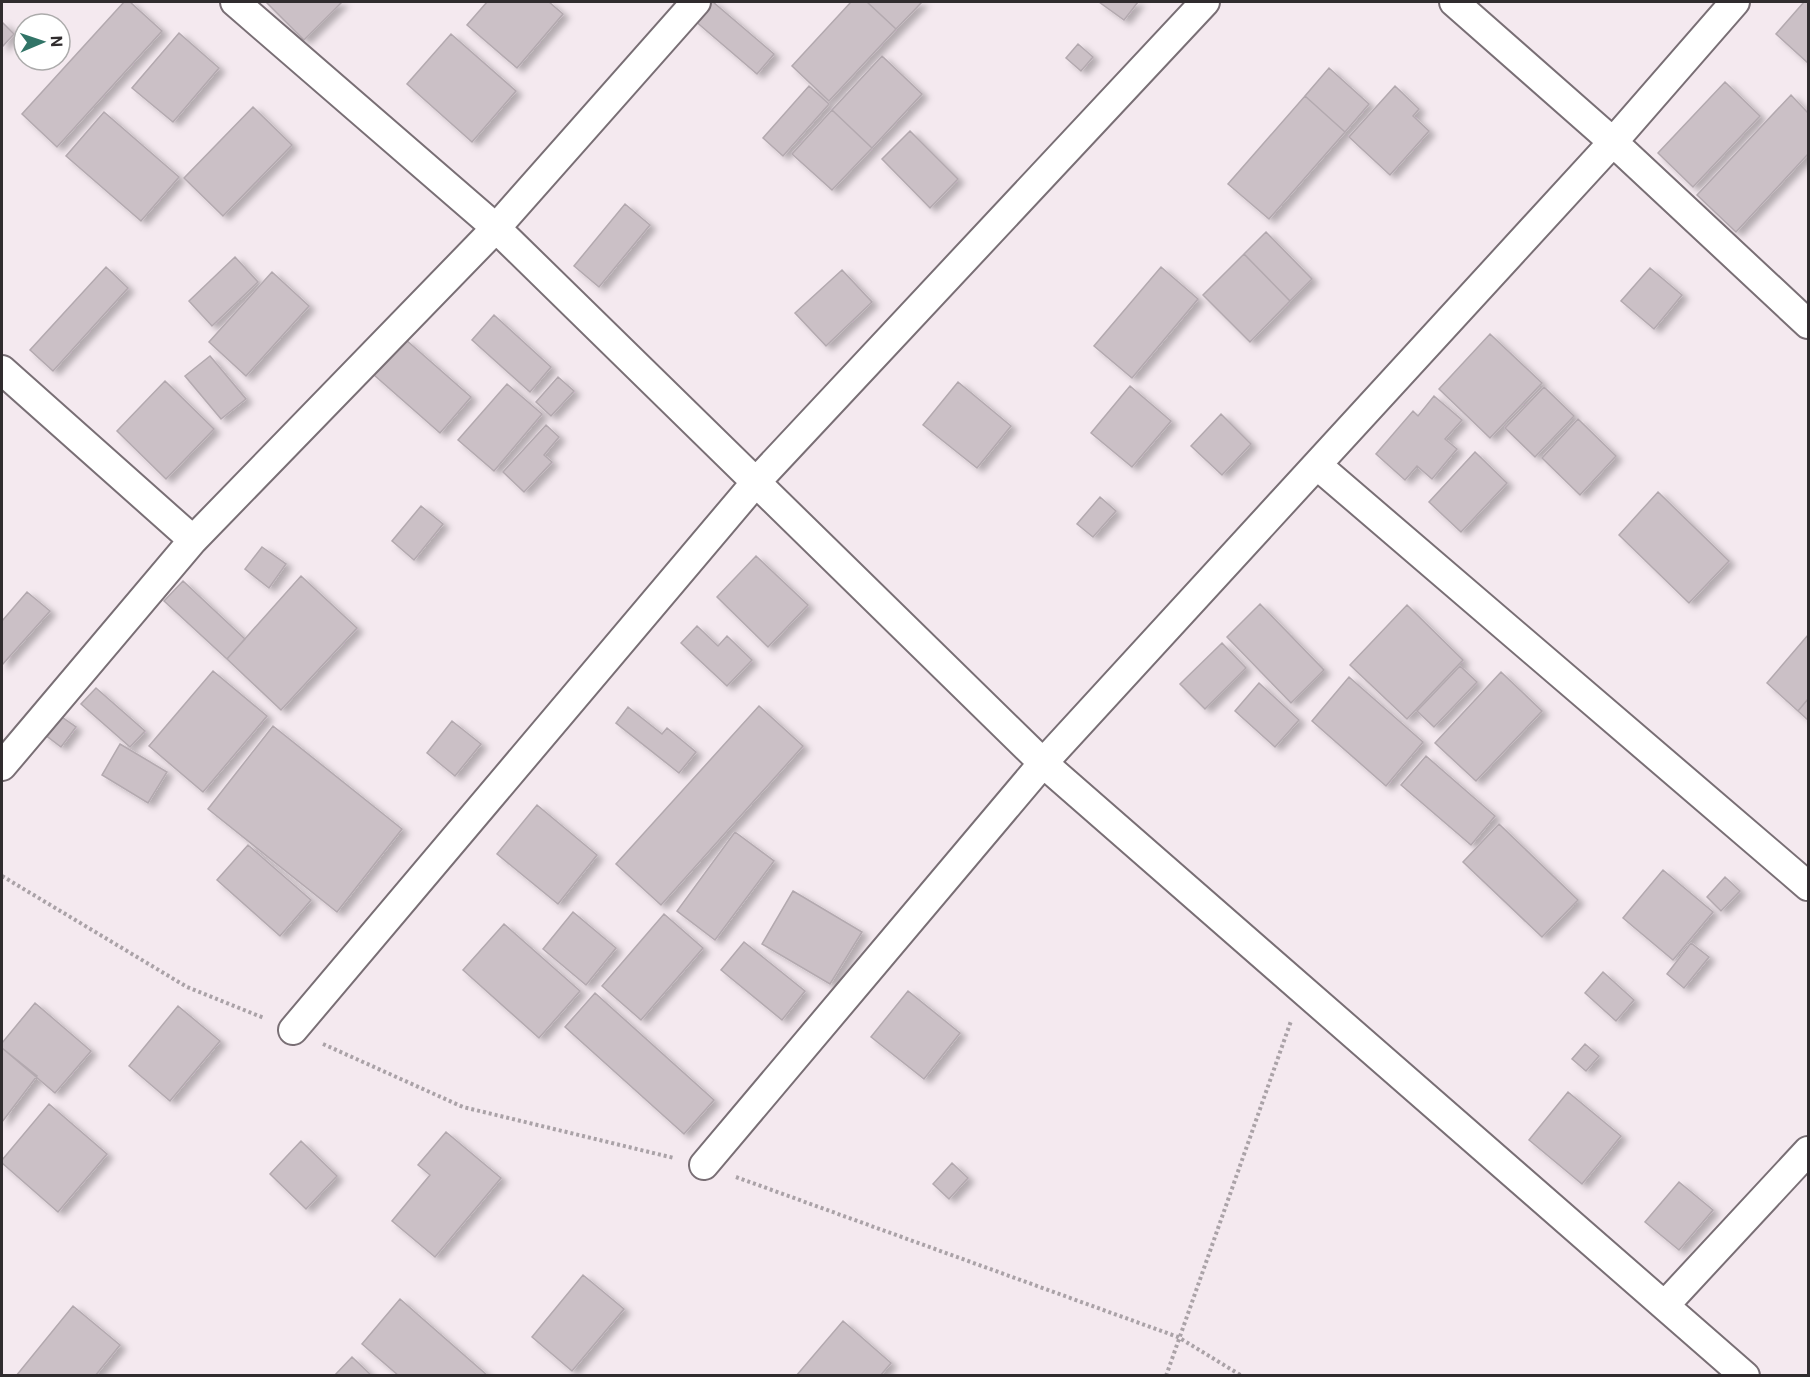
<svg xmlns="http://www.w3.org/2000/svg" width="1810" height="1377" font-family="Roboto,sans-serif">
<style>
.building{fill:#cbc0c6;stroke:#b3a9af;stroke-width:1.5;filter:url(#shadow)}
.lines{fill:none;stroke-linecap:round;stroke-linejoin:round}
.minor-casing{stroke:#796f75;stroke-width:32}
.path{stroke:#aaa2a7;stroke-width:4;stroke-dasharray:3 3;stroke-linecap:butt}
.minor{stroke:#fff;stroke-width:28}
</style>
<defs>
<filter id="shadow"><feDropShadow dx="6" dy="4" stdDeviation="3" flood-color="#0004"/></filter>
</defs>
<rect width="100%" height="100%" fill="#f4e9ef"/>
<path class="building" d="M124,2H130L162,31L57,147L22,114Z
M266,2H342L304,40Z
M487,2H549L563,14L517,68L467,25Z
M710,2H713L774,54L757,74L694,20Z
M851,2H867L896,29L829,101L792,66Z
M867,2H922L896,29Z
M1099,2H1138L1124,20Z
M1804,2H1808V63L1776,34Z
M2,22L14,34L2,47Z
M179,33L219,68L173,122L132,88Z
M451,34L516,91L472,142L407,84Z
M1078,44L1093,57L1081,71L1066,58Z
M882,56L922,94L872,148L832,110Z
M1329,68L1369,104L1345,132L1305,96Z
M1725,82L1760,116L1693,187L1658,153Z
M809,86L829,104L783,156L763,138Z
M1395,86L1419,109L1413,116L1429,131L1390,175L1349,137Z
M1791,95L1808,113V154L1736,232L1697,195Z
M1305,96L1345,132L1269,219L1228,184Z
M253,107L292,145L223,216L184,178Z
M832,110L872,148L832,190L792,154Z
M104,112L179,177L141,221L66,156Z
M910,131L958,179L930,208L882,159Z
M625,204L650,225L599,287L574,266Z
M1266,232L1312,279L1290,301L1244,254Z
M1244,254L1290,301L1250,342L1203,295Z
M235,257L258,282L212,326L189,301Z
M106,267L128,288L53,371L30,350Z
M1161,267L1198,299L1132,378L1094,346Z
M1650,268L1682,295L1654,329L1621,301Z
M842,270L872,302L826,346L795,313Z
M272,272L309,306L246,376L209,342Z
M494,315L551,367L530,392L472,340Z
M1490,334L1542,383L1490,438L1439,389Z
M405,339L471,397L440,433L374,375Z
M210,356L246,399L221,419L185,376Z
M558,377L574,391L551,416L536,402Z
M165,381L214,429L166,479L117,431Z
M958,382L1011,426L977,468L923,425Z
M507,384L542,414L494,471L458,440Z
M1130,386L1171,421L1132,467L1091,433Z
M1544,387L1574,416L1535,457L1505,428Z
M1434,396L1462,420L1445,439L1457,449L1432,479L1417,466L1405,480L1376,454L1413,411L1418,416Z
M1221,414L1251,444L1222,475L1191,446Z
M1578,419L1616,456L1580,495L1542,458Z
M546,425L559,437L544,455L552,462L524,492L503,472Z
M1475,452L1507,483L1461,532L1429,502Z
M1658,492L1729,561L1689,603L1619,535Z
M1100,497L1116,511L1093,537L1077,524Z
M421,506L443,524L414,560L392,541Z
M262,547L286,564L269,588L245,569Z
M756,556L808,605L768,647L717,597Z
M301,576L357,628L281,710L227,659Z
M183,581L245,639L227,659L164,601Z
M27,592L50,611L2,665V621Z
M1260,604L1324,670L1291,703L1227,637Z
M1407,605L1463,660L1407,719L1350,665Z
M697,626L718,646L727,636L752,660L727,686L681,643Z
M1808,635V699L1798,711L1767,683Z
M1222,643L1246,668L1205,709L1180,684Z
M1460,666L1477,682L1434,727L1417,711Z
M213,671L267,716L203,792L149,746Z
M1501,672L1542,711L1476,781L1435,743Z
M1349,677L1423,742L1386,786L1312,721Z
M1259,683L1299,720L1275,747L1235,711Z
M96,688L145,731L130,747L81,704Z
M1808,699V720L1798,711Z
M759,706L803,746L661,905L616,864Z
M628,707L662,734L667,728L696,752L679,773L616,723Z
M59,715L76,727L61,747L44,734Z
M452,721L481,744L455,776L427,753Z
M273,726L402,829L337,912L208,809Z
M120,744L167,772L148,803L102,775Z
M1426,756L1495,816L1471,845L1401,785Z
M537,805L597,855L558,904L497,854Z
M1499,824L1578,900L1542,937L1463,862Z
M735,832L774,861L715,940L677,911Z
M248,845L311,900L280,936L217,880Z
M1663,870L1713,912L1673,960L1623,918Z
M1725,877L1740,891L1721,911L1707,897Z
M793,891L862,932L830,984L762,944Z
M573,912L616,948L586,985L543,949Z
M664,914L703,948L641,1020L602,986Z
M504,924L580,991L539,1038L463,970Z
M744,942L805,991L782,1020L721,970Z
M1691,943L1709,957L1684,988L1667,974Z
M1603,972L1634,1000L1616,1021L1585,993Z
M908,991L960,1033L924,1079L871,1037Z
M595,993L714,1100L684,1134L565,1027Z
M35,1003L91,1051L55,1093L2,1048V1043Z
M178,1006L220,1041L170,1101L129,1066Z
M1585,1044L1599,1056L1586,1071L1572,1059Z
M2,1048L37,1076L2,1122Z
M1568,1092L1621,1136L1582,1184L1529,1140Z
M49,1104L107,1154L58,1212L2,1163V1160Z
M446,1132L501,1178L435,1257L392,1221L430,1175L418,1165Z
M301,1141L337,1176L306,1209L270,1174Z
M952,1163L968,1178L949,1199L933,1184Z
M1679,1182L1713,1210L1679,1250L1645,1222Z
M583,1275L624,1309L572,1371L532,1337Z
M400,1299L488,1376H399L362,1344Z
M73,1306L120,1345L95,1376H16Z
M843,1321L891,1363L880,1376H796Z
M352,1357L372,1376H334Z"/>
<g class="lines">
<g class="minor-casing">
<path id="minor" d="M235,2L496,228L1043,763L1745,1376
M1454,2L1613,142L1808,324
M2,370L193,540
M1317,465L1808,886
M2,766L193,540L496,228L696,2
M293,1030L756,482L1205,2
M704,1165L1043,763L1613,142L1735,2
M1665,1305L1808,1151"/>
</g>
<path class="path" d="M2,876L187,987L264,1018
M323,1044L463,1107L674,1158
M736,1177L1178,1337L1242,1376
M1166,1376L1291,1021"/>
<use href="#minor" class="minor"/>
</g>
<rect width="1810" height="1377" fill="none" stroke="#302c2e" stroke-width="6"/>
<g transform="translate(42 42) rotate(88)"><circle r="28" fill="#ffffff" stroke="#acabab" stroke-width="1.5"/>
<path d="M0-4.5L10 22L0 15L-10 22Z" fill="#317467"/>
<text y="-9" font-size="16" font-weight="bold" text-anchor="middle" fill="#302c2e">N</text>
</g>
</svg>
